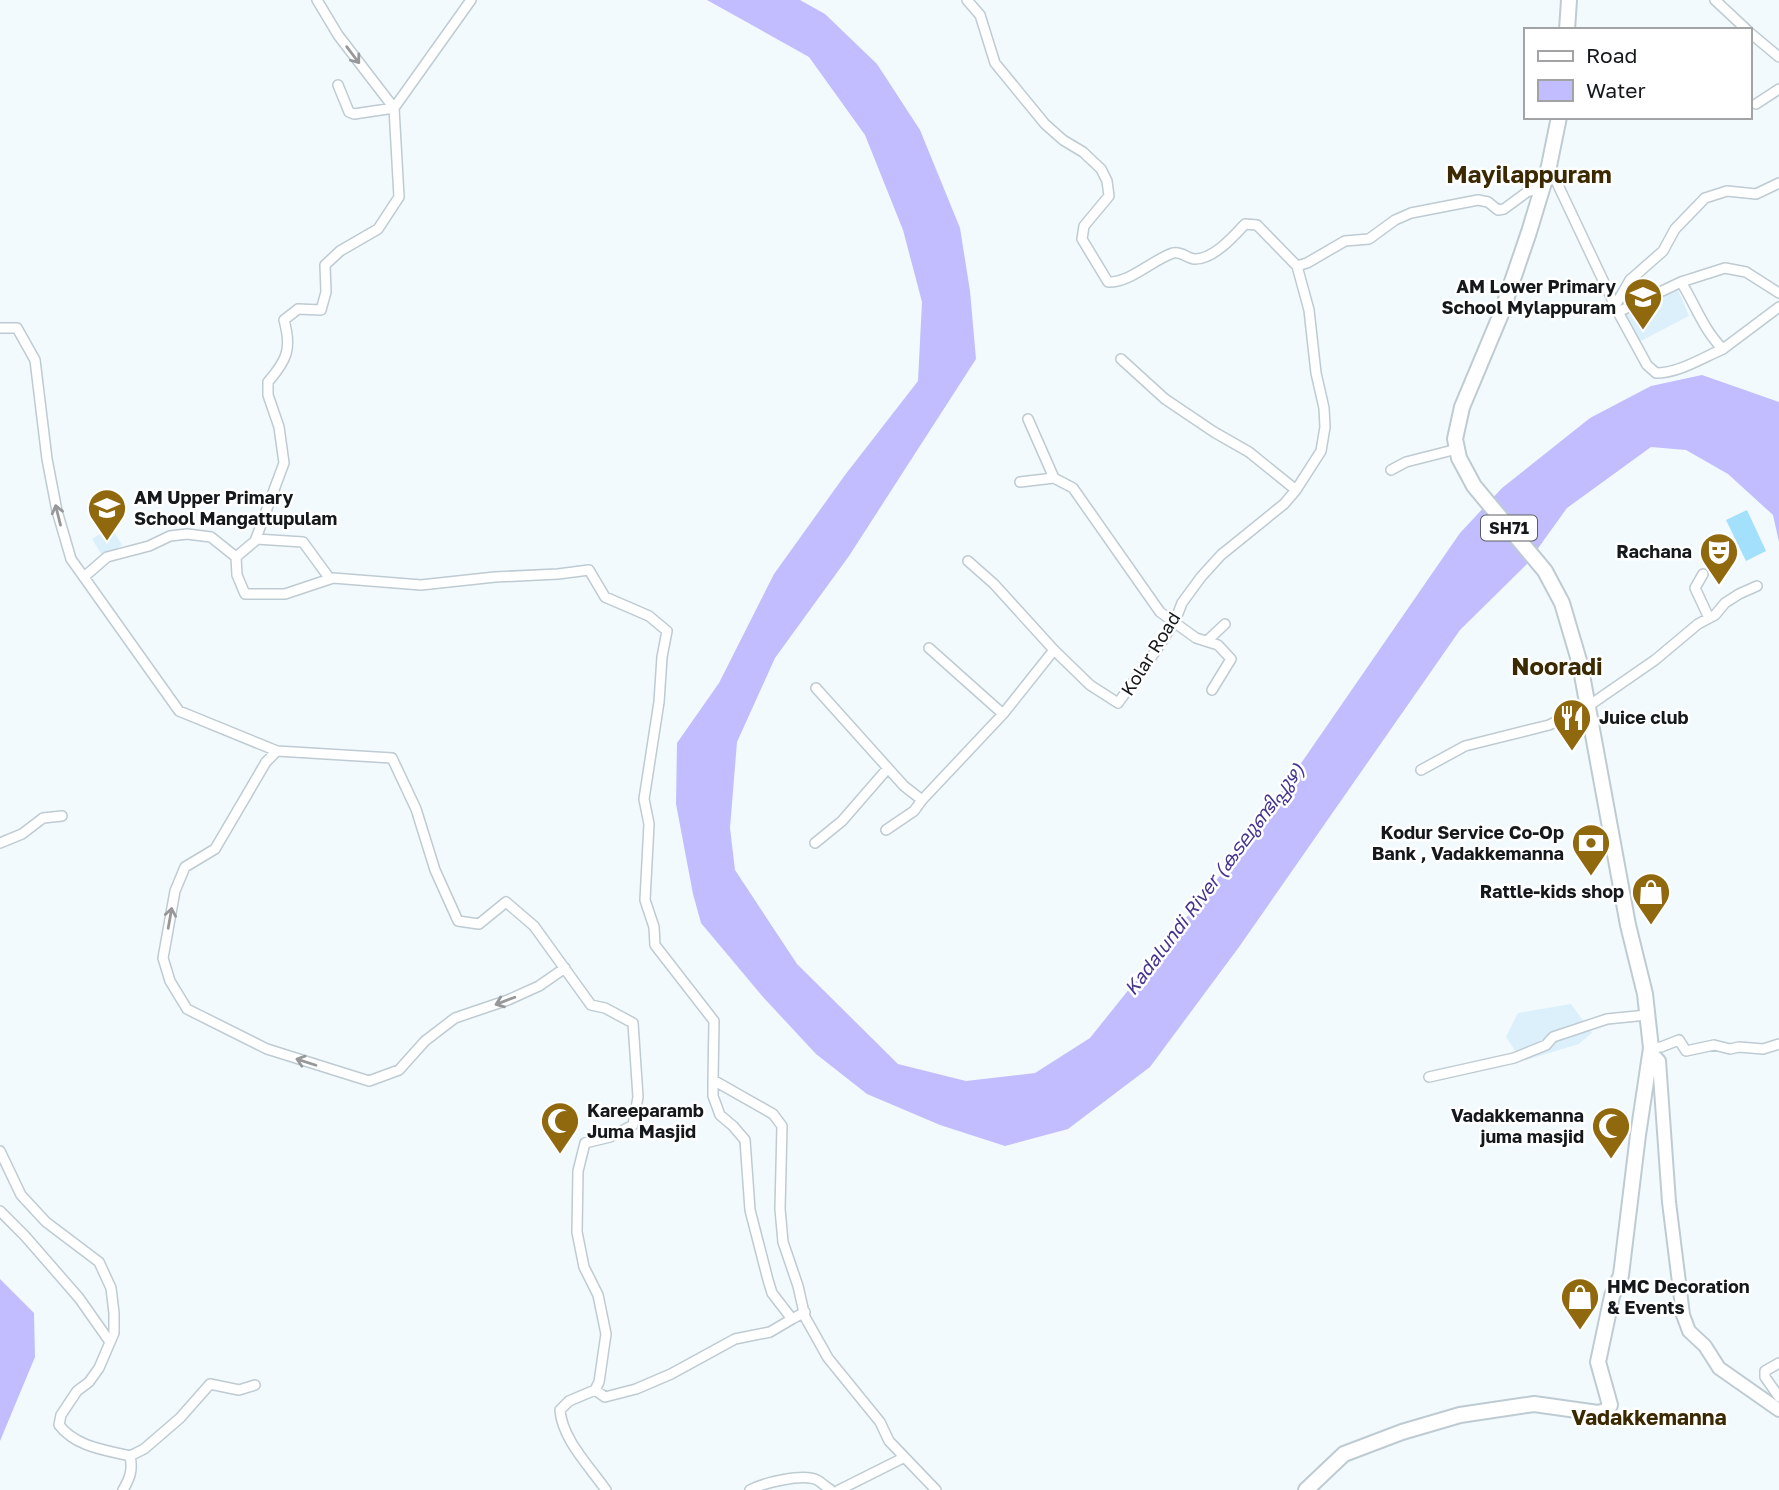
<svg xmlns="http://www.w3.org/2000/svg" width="1779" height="1490" font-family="'Golos Text','Noto Sans Malayalam',sans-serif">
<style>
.built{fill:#dbf0fb}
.grass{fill:#a3e0fc}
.water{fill:#c2bdfe}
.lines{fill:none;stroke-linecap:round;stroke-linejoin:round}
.street-casing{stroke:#becbd2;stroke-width:12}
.secondary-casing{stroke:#becbd2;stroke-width:16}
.primary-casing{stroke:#becbd2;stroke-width:18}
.street{stroke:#fff;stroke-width:9}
.secondary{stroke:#fff;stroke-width:12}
.primary{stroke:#fff;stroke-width:14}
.oneway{stroke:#969899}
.labels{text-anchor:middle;stroke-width:5;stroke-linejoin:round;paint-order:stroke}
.shield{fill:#fff;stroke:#5b5e60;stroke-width:2}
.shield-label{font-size:16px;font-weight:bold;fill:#15191c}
.poi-label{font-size:18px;font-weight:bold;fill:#15191c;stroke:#fff;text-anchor:end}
.street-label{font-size:18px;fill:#15191c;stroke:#fff}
.water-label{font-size:19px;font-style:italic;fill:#46348f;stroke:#fff}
.quarter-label{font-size:21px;font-weight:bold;fill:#3b2901;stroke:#fff}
.district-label{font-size:24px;font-weight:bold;fill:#3b2901;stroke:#fff}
</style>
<rect width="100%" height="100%" fill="#f2fafe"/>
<path class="built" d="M1677,288L1689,316L1633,345L1616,316Z
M111,527L122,545L103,557L92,539Z
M1571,1004L1592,1033L1579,1044L1522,1061L1506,1037L1518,1013Z"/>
<path class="grass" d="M1747,510L1766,551L1746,561L1726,520Z"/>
<path class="water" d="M707,0H800L825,14L877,64L920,130L960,228L970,291L976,359L849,556L775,658L737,742L730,828L735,870L797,964L898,1064L966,1081L1035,1073L1090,1038L1246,843L1460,533L1502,488L1590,418L1651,386L1702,375L1779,402V542L1773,515L1728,474L1686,450L1651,447L1567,508L1526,565L1460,630L1239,947L1150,1067L1068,1129L1005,1146L940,1125L867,1094L816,1054L763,997L701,923L693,894L676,804L677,743L719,683L774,574L845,475L918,381L922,302L903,230L865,135L809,57Z
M0,1279L34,1313L35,1357L0,1441Z"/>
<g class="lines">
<g class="street-casing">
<path id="street" d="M317,0L338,35L394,108
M967,0L980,15L995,63L1045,124L1063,140L1083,152L1101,169L1107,181L1109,196L1084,226L1082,239L1108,282C1130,283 1152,260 1173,253C1182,251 1186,258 1194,259C1213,260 1234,236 1245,224L1257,225L1297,266L1307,263L1345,241L1369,239L1395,220L1411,213L1478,200L1488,202L1498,210L1504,209L1527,192L1543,187
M1715,0L1747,30
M1749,32L1779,57
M338,85L349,112L354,114L394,108
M1756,104L1779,89
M1549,166L1618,312L1681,282C1695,304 1704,331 1723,349L1779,307
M1681,282L1725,268L1746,272L1779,293
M1615,306L1630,280L1663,251L1675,229L1705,198L1727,191L1756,194L1779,183
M1618,312L1647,365L1656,373C1679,373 1702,358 1723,349
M0,328H17L35,360L47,459L57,511L71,559L179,711L277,751L392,758L416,809L435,870L458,921L479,924L506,902L534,926L591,1005L605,1008L633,1023L638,1097L633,1125L610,1137L585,1143L578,1171L577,1232L584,1267L598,1295L606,1334L599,1382L595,1390L569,1401L560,1410C562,1439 590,1467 606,1490
M1121,359L1165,399L1214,432L1249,452L1296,490
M1028,419L1054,478
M1391,470L1406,462L1457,449
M1020,482L1054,478L1073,488L1160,612L1196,638L1218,645L1231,659L1212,690
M256,539L303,542L330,579
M236,557L237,575L245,594H285L333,578L421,585L495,577L558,574L589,570L605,597L649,616L667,631L662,657L659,702L644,799L649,824L645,900L654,927L655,945L714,1021L713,1080L773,1114L782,1126L780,1209L783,1242L798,1286L805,1317L828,1358L880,1422L889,1441L936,1490
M236,557L255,541L284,463L279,427L268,395V382C287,360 292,349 284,320L298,309L321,310L326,292L325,265L340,251L378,229L399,197L394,108L471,0
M968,561L994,584L1054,650
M1703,574L1695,588L1709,618
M84,577L107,557L149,546L170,536L187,534L211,537L236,557
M1208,640L1225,624
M929,648L1003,714
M816,688L904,786L922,800L1003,714L1054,650L1090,685L1118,703L1155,652L1175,621L1182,603L1201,577L1221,555L1284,504L1296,490L1321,451L1325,427L1324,408L1316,373L1309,310L1297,266
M277,751L266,762L215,849L185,867L175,891L163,958L170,981L187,1009L267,1049L369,1081L399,1070L425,1041L455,1018L508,1000L539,986L565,968
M1421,770L1465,746L1549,725L1587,707L1655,660L1698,624L1715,615L1725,603L1739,594L1757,586
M886,830L914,811L922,800
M0,843L22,834L43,818L62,816
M815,843L842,821L888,768
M1651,1048L1661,1047L1679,1040L1686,1051L1714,1045L1730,1049L1739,1047L1763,1049L1779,1044
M1429,1077L1514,1058L1546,1045L1553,1037L1607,1019L1647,1015
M713,1080V1096L720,1115L733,1126L745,1140L750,1210L768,1280L772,1293L792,1319L805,1312
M0,1151L21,1195L46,1222L99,1262L111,1288L114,1313V1333L99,1368L89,1382L77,1391L61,1415L59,1425C76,1447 105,1450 130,1456C133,1470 130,1478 123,1490
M0,1211L25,1236L79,1298L110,1342
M1779,1363L1765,1371V1377L1779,1397
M595,1390L605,1397L636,1389L671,1374L735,1339L770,1332L792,1319
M130,1456L144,1449L180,1418L210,1384L239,1390L255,1385
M750,1490C763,1483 803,1473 817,1480C821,1482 826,1487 831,1490
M839,1490L903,1458"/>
</g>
<g class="secondary-casing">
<path id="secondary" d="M1651,1053L1659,1061L1669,1202L1683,1315L1689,1331L1705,1346L1719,1368L1779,1410"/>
</g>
<g class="primary-casing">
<path id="primary" d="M1567,30L1569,0
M1306,1490L1344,1454L1402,1432L1460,1415L1534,1404L1598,1413L1606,1411L1610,1405L1598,1362L1612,1296L1621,1275L1638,1135L1651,1048L1645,994L1628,925L1580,664L1562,603L1545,571L1474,486L1459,458L1455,439L1462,407L1501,314L1529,232L1549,166L1559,117"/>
</g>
<use href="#street" class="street"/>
<use href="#secondary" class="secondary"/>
<use href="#primary" class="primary"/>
</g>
<defs><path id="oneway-shaft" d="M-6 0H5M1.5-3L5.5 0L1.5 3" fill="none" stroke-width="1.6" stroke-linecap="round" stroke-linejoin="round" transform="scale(1.75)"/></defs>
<g class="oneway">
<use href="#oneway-shaft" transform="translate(353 55) rotate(53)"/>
<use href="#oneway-shaft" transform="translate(58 515) rotate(-104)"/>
<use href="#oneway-shaft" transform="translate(170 918) rotate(-80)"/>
<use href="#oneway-shaft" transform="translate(505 1001) rotate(159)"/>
<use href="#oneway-shaft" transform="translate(306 1062) rotate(-162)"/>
</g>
<defs>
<g id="school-pin" transform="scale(2.0125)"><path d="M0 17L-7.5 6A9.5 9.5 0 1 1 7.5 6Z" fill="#90680e" stroke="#fff"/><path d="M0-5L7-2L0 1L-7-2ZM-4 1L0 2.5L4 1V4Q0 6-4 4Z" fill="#fff"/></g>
<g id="theatre-pin" transform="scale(2.0125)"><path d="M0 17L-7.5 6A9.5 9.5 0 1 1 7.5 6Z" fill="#90680e" stroke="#fff"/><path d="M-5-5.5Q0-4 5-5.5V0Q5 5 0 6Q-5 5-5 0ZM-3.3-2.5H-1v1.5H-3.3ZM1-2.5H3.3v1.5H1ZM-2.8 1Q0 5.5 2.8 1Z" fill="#fff"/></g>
<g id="restaurant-pin" transform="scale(2.0125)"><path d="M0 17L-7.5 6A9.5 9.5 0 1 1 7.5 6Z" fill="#90680e" stroke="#fff"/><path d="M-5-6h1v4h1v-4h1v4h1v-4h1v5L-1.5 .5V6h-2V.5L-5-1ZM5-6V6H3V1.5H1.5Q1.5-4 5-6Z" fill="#fff"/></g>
<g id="bank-pin" transform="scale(2.0125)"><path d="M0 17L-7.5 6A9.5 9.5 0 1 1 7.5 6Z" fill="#90680e" stroke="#fff"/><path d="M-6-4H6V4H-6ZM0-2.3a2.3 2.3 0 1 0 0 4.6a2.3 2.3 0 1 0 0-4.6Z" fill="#fff"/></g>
<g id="shop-pin" transform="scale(2.0125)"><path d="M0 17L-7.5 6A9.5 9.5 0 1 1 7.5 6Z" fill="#90680e" stroke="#fff"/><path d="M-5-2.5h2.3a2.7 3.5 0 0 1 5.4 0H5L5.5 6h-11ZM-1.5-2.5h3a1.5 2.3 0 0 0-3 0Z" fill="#fff"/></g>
<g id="mosque-pin" transform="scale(2.0125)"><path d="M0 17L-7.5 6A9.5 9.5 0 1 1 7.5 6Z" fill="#90680e" stroke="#fff"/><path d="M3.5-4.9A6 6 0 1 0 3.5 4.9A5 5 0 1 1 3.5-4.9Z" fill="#fff"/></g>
</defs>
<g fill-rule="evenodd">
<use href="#school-pin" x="1643" y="297"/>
<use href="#school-pin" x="107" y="508"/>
<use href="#theatre-pin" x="1719" y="552"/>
<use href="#restaurant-pin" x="1572" y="718"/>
<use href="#bank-pin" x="1591" y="843"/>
<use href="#shop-pin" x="1651" y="892"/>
<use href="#mosque-pin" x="560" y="1121"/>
<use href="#mosque-pin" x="1611" y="1126"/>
<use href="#shop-pin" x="1580" y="1297"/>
</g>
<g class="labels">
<rect class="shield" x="1481" y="515.5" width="56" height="25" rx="5"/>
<g class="shield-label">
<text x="1509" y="534">SH71</text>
</g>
<g class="poi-label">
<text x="1616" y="293">AM Lower Primary<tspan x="1616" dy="21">School Mylappuram</tspan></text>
<text x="134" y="504" text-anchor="start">AM Upper Primary<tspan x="134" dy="21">School Mangattupulam</tspan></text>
<text x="1692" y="558">Rachana</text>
<text x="1599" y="724" text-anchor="start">Juice club</text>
<text x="1564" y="839">Kodur Service Co-Op<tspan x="1564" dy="21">Bank , Vadakkemanna</tspan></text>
<text x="1624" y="898">Rattle-kids shop</text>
<text x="587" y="1117" text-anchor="start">Kareeparamb<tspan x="587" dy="21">Juma Masjid</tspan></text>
<text x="1584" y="1122">Vadakkemanna<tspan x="1584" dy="21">juma masjid</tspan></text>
<text x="1607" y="1293" text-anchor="start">HMC Decoration<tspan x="1607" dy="21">&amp; Events</tspan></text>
</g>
<g class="street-label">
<text transform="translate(1151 654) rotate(-58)" y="6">Kolar Road</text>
</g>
<g class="water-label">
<text transform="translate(1214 879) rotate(-53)" y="7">Kadalundi River (കടലുണ്ടിപ്പുഴ)</text>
</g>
<g class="quarter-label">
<text x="1649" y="1425">Vadakkemanna</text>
</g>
<g class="district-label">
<text x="1529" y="183">Mayilappuram</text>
<text x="1557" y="675">Nooradi</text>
</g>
</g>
<rect x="1524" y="28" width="228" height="91" fill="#ffffff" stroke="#a1a3a4" stroke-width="2"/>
<rect x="1538" y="51" width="35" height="10" fill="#ffffff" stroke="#a1a3a4" stroke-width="2"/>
<text x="1586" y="63" font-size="21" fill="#15191c">Road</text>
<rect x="1538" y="80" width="35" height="21" fill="#c2bdfe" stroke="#a1a3a4" stroke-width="2"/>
<text x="1586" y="98" font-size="21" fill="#15191c">Water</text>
</svg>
